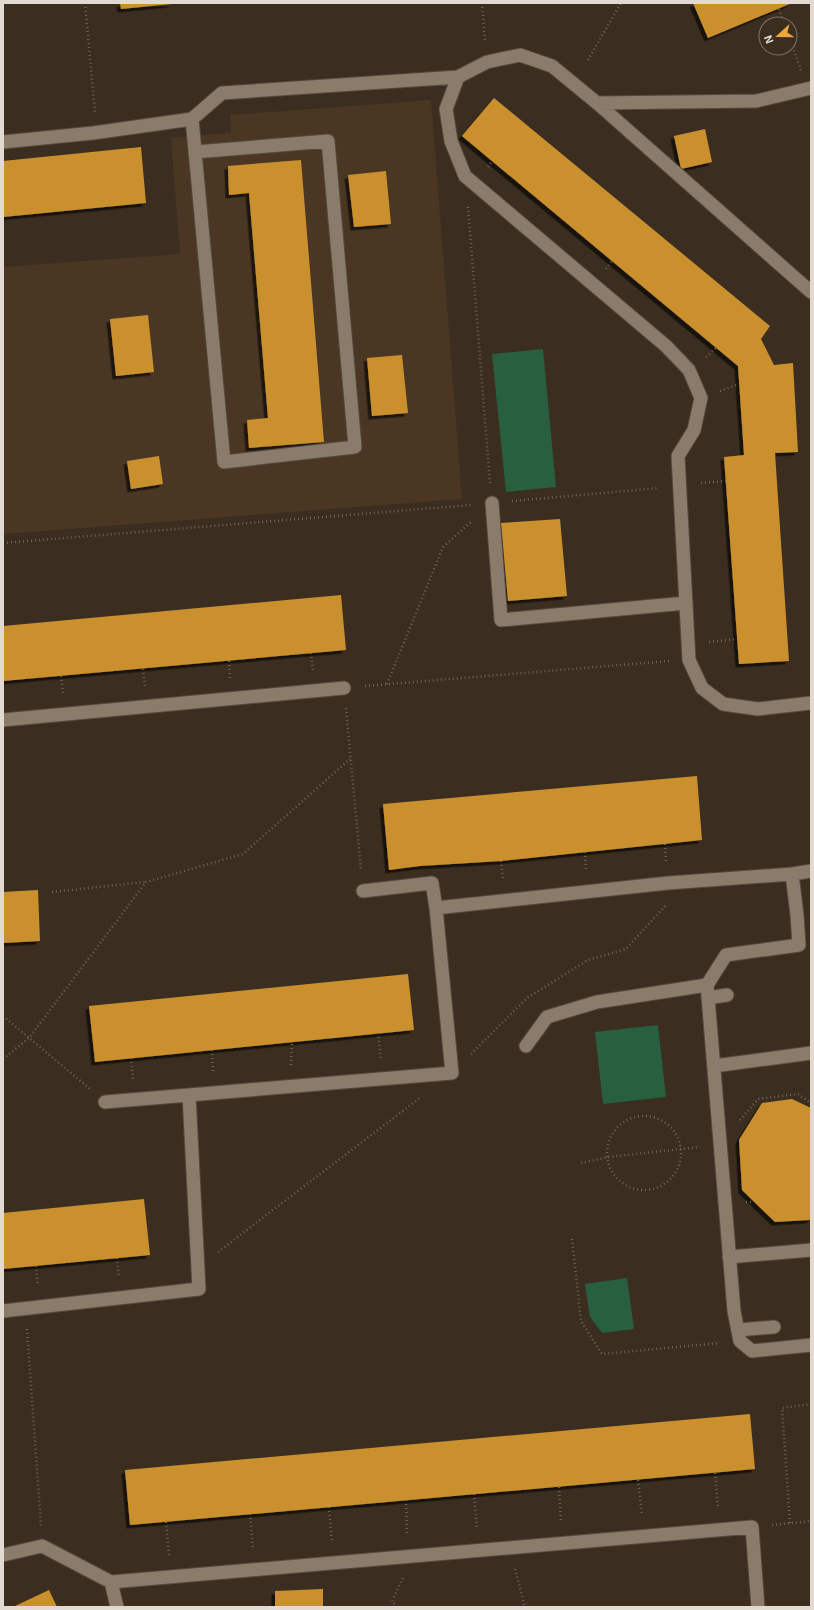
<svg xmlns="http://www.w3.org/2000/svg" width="814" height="1610" font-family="'Exo 2',sans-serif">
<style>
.built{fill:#493724}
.green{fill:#285f3e}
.building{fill:#ca902e;filter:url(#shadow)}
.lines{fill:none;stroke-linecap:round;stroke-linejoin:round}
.service-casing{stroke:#54493d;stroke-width:15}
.path{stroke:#6f6357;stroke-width:2.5;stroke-dasharray:1 3;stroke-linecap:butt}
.service{stroke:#8a7b6b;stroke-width:13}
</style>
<defs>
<filter id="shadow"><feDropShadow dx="-3.5" dy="3.5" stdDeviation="0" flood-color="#0009"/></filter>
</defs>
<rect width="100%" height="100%" fill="#3b2e20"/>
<path class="built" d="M431,100L462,499L3,534V267L180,254L171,138L231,133L230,115Z"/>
<path class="green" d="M543,349L556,487L506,492L492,354Z
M658,1025L666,1097L603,1104L595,1032Z
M627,1278L634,1329L602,1333L590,1317L585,1284Z"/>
<path class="building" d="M120,3H172V4L121,9Z
M693,3H792L708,38Z
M494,98L770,326L761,339L774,365L793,363L798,452L775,453L789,661L739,664L724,457L744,455L738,366L462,136Z
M705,129L712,162L681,169L674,136Z
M141,147L146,203L3,217V161Z
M301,160L324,442L249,448L247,420L268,418L249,193L229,195L228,166Z
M386,171L391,224L354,227L348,175Z
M148,315L154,372L116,376L110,319Z
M402,355L408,413L372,416L367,358Z
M159,456L163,484L131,489L127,461Z
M560,519L567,596L508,601L501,523Z
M341,595L346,650L3,681V626Z
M697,776L702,840L501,861L420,866L389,870L383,804Z
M38,890L40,941L3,943V892Z
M408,974L414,1030L95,1062L89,1006Z
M792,1099L811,1108V1219L809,1220L775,1222L742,1190L739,1140L762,1103Z
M144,1199L150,1255L3,1269V1213Z
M750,1414L755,1469L130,1525L125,1470Z
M323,1589V1607H275V1591Z
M49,1590L57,1607H13Z"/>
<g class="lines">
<g class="service-casing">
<path id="service" d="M597,103L756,101L811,88
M192,119L224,462L355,447L328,141L195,152
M3,142L93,133L192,119L222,93L458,77
M811,292L597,103L552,66L520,55L487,62L458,77L446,109L451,141L465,176L666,346L689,370L701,398L694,430L678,456L689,660L702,688L723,704L758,709L811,703
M492,503L501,620L686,603
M3,720L344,688
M792,874L797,915L799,945L726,955L707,985L734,1311L740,1341L752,1351L811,1345
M363,891L432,883L436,908
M708,998L727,995
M526,1046L547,1017L597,1002L707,985
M714,1066L811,1053
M105,1102L189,1095
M729,1257L811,1250
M3,1311L199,1289L189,1095L452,1073L436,908L668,883L792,874L811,871
M738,1330L774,1327
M3,1555L42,1546L111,1582L752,1527L758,1607
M111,1582L117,1607"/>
</g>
<path class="path" d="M85,3L95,112
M482,3L485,41
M779,9L784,24
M790,39L801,70
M588,60L621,3
M488,167L492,161
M468,207L490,483
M606,269L612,261
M706,357L716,348
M720,391L739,384
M701,483L726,481
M512,501L659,488
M3,543L471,505
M709,642L737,639
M311,653L313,671
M229,661L230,678
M143,669L145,686
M61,676L63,693
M387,684L443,547L472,521
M365,686L669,661
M346,708L361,870
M665,844L666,862
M585,852L586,872
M501,861L503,880
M52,892L145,882
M3,1016L90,1089
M378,1033L381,1059
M212,1050L213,1071
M471,1054L527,998L588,960L626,949L667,904
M131,1058L133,1079
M3,1059L29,1038L146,882L243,854L350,759
M291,1065L292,1042
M607 1153a37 37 0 1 1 74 0a37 37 0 1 1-74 0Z
M740,1120L758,1099L798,1094L811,1103
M581,1163L608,1157L700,1147
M746,1202H754
M572,1239L581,1321L602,1354L720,1343
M218,1252L421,1097
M117,1258L119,1277
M36,1266L38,1286
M27,1329L41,1526
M715,1473L718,1508
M638,1480L642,1515
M559,1487L561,1522
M474,1494L477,1530
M406,1500L407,1536
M329,1507L332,1543
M250,1514L253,1550
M166,1522L169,1555
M790,1523L782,1408L811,1404
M772,1525L811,1521
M515,1569L525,1607
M397,1607L392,1601L403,1578"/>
<use href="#service" class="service"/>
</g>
<rect width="814" height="1610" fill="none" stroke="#e2dad1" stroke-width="8"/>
<g transform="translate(778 36) rotate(249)"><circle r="19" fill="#3b2e20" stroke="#7e7367"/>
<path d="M0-3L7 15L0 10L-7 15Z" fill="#f0a63f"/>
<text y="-6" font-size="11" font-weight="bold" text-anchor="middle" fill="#e2dad1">N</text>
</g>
</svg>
